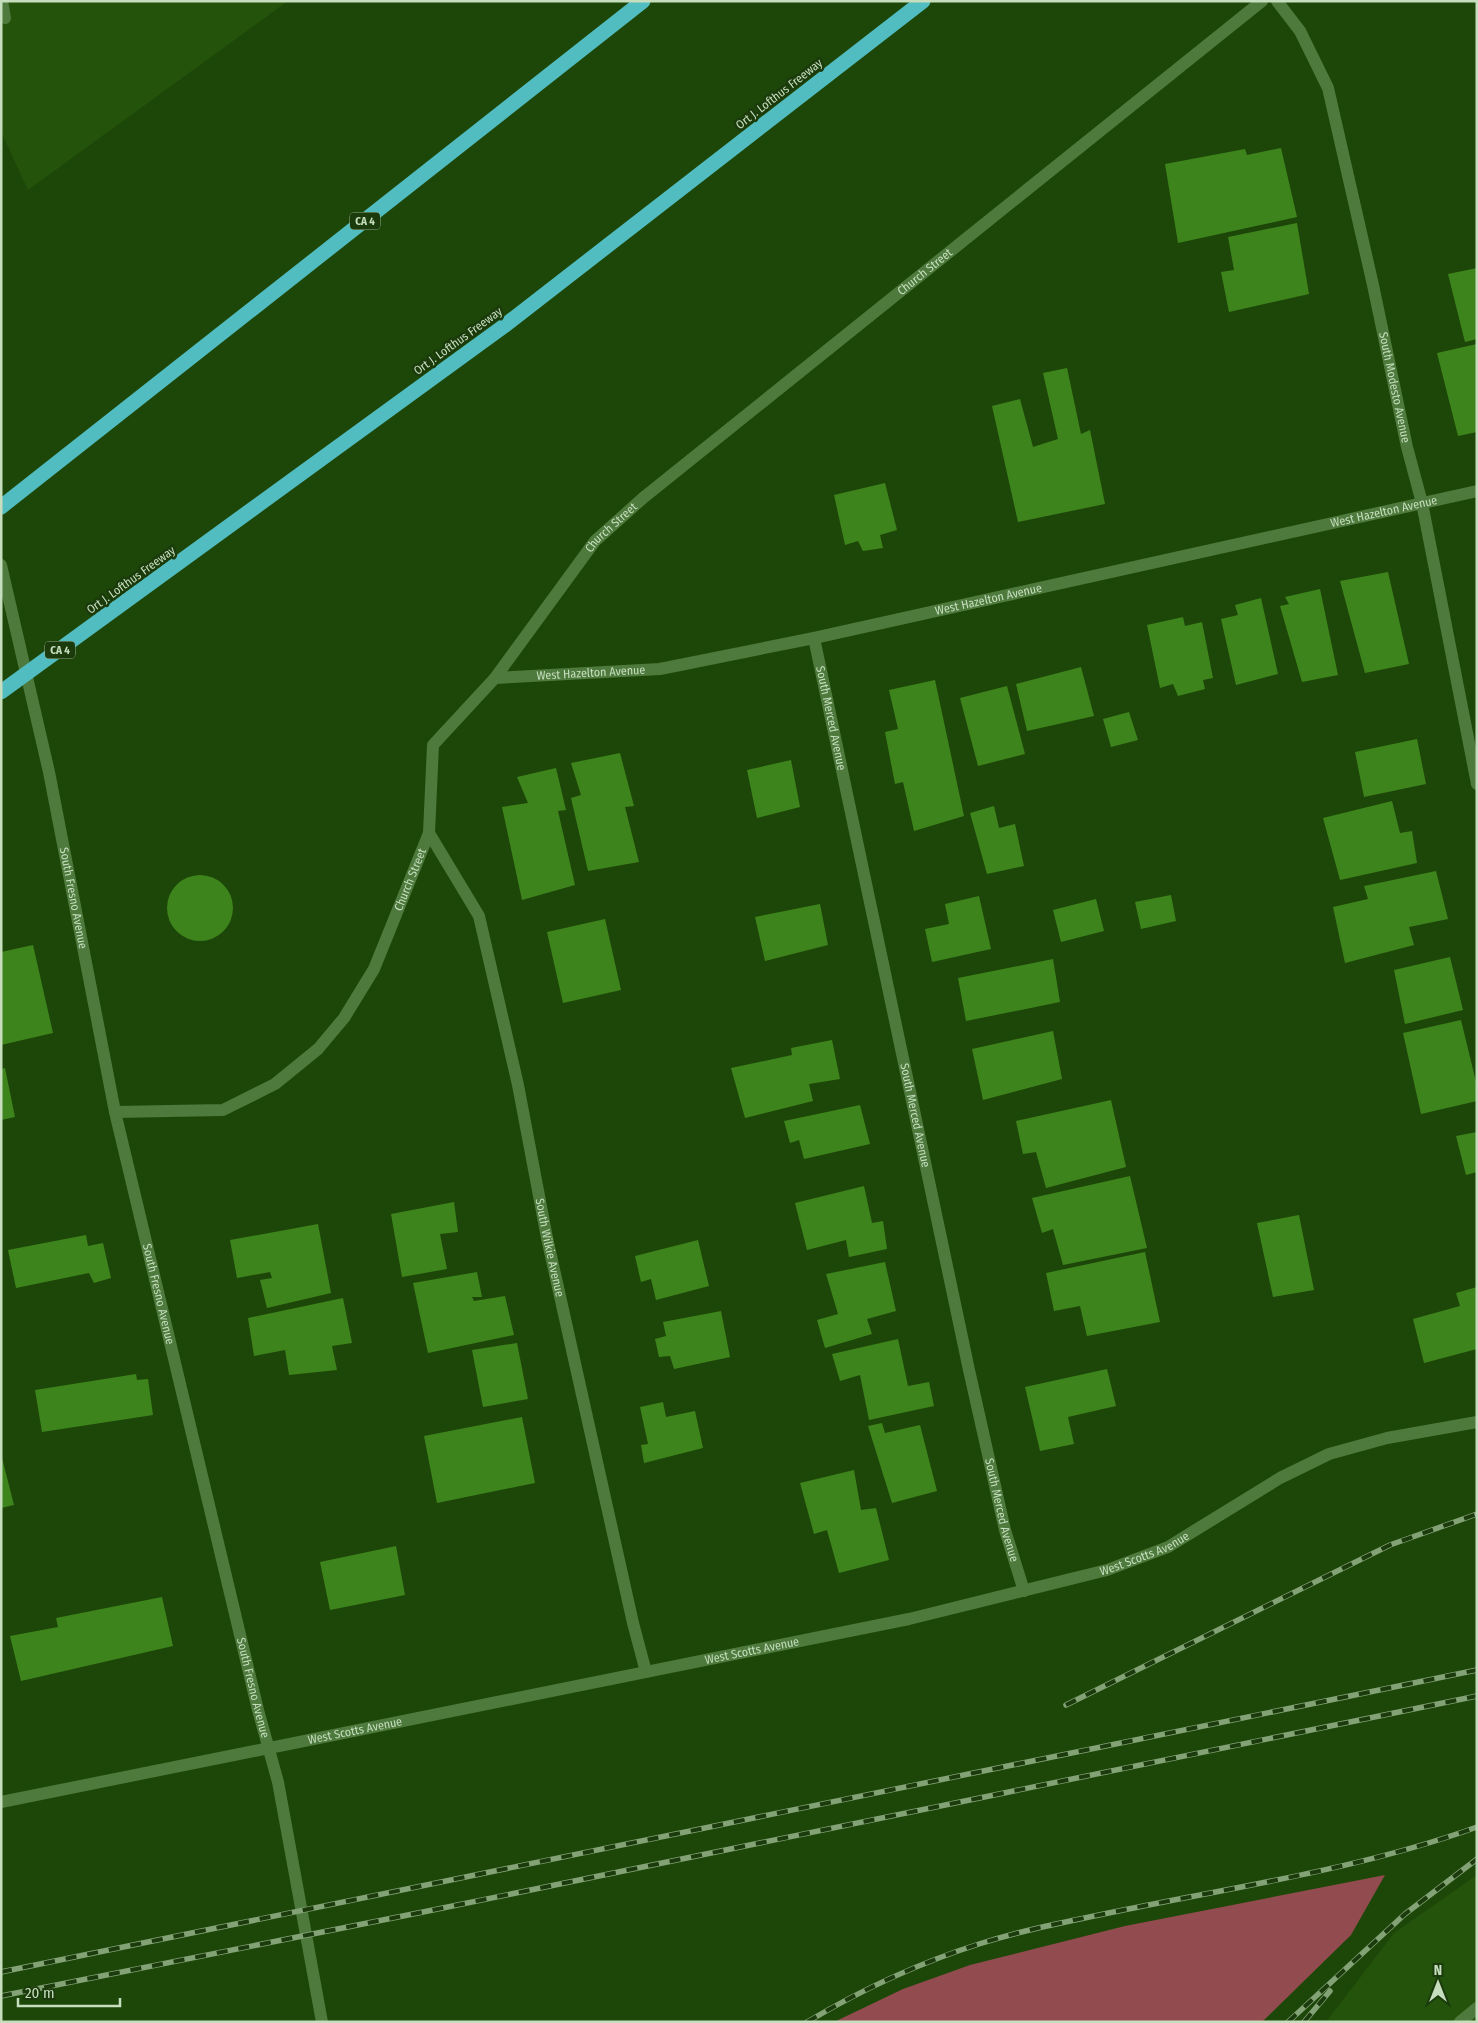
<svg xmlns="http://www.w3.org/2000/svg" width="1478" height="2023" font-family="'Fira Sans Condensed',sans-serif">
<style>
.built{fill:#24530c}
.green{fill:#924b4f}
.building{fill:#3e841c}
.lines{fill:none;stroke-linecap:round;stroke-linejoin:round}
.lane{stroke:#4e7a3d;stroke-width:12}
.street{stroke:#4e7a3d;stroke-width:12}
.secondary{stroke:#4e7a3d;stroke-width:12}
.highway{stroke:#52bdc0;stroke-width:15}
.rail-casing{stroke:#83a276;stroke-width:5.5}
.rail{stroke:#1b3b0d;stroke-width:4;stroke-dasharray:11;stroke-linecap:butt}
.labels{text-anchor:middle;stroke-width:5;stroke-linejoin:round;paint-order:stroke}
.shield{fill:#1b3b0d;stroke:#93ad89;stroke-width:1}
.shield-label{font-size:11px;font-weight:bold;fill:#c6debe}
.street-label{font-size:12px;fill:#c6debe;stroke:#1b3b0d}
</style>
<rect width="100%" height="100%" fill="#1d4708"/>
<path class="built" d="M1,1H288L28,190L1,132Z
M1477,1875V2022H1326L1394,1933Z"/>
<path class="green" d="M1385,1875L1351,1935L1262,2022H834L903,1989L970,1965L1125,1926Z"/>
<path class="building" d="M1281,148L1297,217L1178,243L1165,164L1245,149L1247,155Z
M1297,223L1309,294L1229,312L1221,272L1234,270L1228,237Z
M1477,268V339L1465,342L1448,274Z
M1477,344V432L1458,436L1437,353Z
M1067,368L1081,434L1090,430L1105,504L1018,522L992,406L1020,399L1033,447L1058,439L1043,373Z
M885,483L897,530L880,535L883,548L863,551L858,541L845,545L834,495Z
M1388,572L1409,664L1365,673L1340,581Z
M1320,589L1338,675L1302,682L1280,606L1289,604L1285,597Z
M1261,598L1278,674L1236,685L1221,619L1238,615L1235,605Z
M1183,617L1185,626L1202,622L1213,678L1203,680L1205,689L1178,696L1173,684L1160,688L1147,625Z
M1081,667L1094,716L1027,731L1016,684Z
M935,680L964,816L914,831L903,782L895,784L885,732L898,729L889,690Z
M1007,686L1025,754L978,766L960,698Z
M1129,712L1138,740L1111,747L1103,719Z
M1417,739L1426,784L1364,797L1355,752Z
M620,753L634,806L625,807L639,862L588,871L571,798L581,795L571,763Z
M791,760L800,807L757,818L747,770Z
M556,768L566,810L558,811L575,885L522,900L502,807L528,803L517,777Z
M1392,801L1400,833L1412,831L1417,863L1340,880L1323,818Z
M994,806L999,828L1015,824L1024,866L987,874L970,813Z
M1436,871L1448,919L1409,927L1414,945L1345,963L1333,907L1368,899L1364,886Z
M167 908a33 33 0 1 1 66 0a33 33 0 1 1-66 0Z
M1171,895L1176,921L1141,929L1135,902Z
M979,896L991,949L932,962L925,929L949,924L945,904Z
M1096,899L1104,931L1061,942L1053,910Z
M820,904L828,945L765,961L755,917Z
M605,919L621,990L563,1003L547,932Z
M33,945L53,1033L1,1045V952Z
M1450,957L1463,1010L1405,1024L1394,970Z
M1053,959L1060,1002L966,1021L958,978Z
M1461,1020L1477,1086V1101L1421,1114L1403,1033Z
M1053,1031L1062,1079L983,1100L972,1049Z
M832,1040L840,1079L809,1084L813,1101L745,1118L731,1068L792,1055L791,1048Z
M5,1068L15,1117L1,1120V1069Z
M1111,1100L1126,1167L1046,1188L1036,1152L1023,1154L1016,1121Z
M860,1105L870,1144L804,1159L799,1140L790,1143L784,1121Z
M1477,1132V1172L1466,1175L1456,1136Z
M1130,1176L1147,1248L1063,1265L1053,1229L1042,1233L1032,1198Z
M864,1186L872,1223L883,1221L887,1249L849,1257L846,1240L807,1250L795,1203Z
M454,1202L458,1232L440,1234L447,1269L402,1277L391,1214Z
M1299,1215L1314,1290L1273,1297L1257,1223Z
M318,1224L331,1293L267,1308L260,1280L272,1278L270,1272L237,1278L230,1240Z
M86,1235L88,1246L103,1243L111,1278L94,1283L89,1273L16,1288L8,1250Z
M698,1240L709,1286L656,1300L651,1279L641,1282L635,1256Z
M1145,1252L1160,1322L1087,1336L1080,1306L1054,1311L1046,1273Z
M885,1262L896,1311L867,1319L872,1334L825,1348L817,1320L838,1314L826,1274Z
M477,1272L482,1297H472L474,1301L505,1296L514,1335L428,1353L413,1283Z
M1477,1287V1349L1424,1363L1413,1319L1460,1306L1456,1293Z
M343,1298L352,1343L332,1346L337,1370L289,1375L285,1350L254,1356L248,1318Z
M721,1311L730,1357L674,1369L670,1356L659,1357L655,1339L666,1336L663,1322Z
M898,1339L908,1386L929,1382L934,1406L869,1420L860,1375L840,1381L832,1354Z
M517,1343L528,1399L483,1407L472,1350Z
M1107,1369L1116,1406L1068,1417L1074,1444L1040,1451L1025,1387Z
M136,1374L137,1380L148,1379L153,1415L42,1432L35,1390Z
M663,1402L666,1417L695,1411L703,1448L644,1463L641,1445L648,1444L640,1407Z
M522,1417L535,1483L437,1503L424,1436Z
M882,1423L885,1433L920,1425L937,1491L892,1503L868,1426Z
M1,1454L14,1505L1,1508Z
M854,1470L861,1510L876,1508L889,1560L839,1573L827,1530L814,1534L800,1483Z
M396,1546L405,1595L330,1610L320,1562Z
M162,1597L173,1646L21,1681L10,1636L58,1627L56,1618Z"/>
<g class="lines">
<path class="lane" d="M2,1L5,18
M1460,2022L1477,2008"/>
<g class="street">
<path id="s1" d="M1277,1L1300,31L1328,88L1373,285L1407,447L1422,503L1477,784"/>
<path id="s2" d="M814,638L969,1370L1005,1530L1024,1591"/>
<path id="s3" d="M495,678L660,669L814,638L1477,491"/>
<path id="s4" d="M429,833L479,916L518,1085L547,1238L633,1623L646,1672"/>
<path id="s5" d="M115,1112L223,1110L275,1084L318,1049L344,1018L374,969L429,833L433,745L495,678L595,541L643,498L1262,1"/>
<path id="s6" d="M1,1802L909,1619L1107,1570L1168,1547L1280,1478L1329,1454L1387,1438L1477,1422"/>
</g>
<path class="secondary" id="s7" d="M1,565L49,772L115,1112L258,1710L278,1782L322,2022"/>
<path class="highway" d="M1,507L643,1
M1,692L504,326L923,1"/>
<g class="rail-casing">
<path id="rail" d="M1066,1705L1390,1545L1477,1514
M1,1972L1477,1670
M1,1996L428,1911L1477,1696
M807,2022C861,1990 919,1963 979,1944C1026,1929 1075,1920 1123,1910C1241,1886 1363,1868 1477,1827
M1288,2022L1405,1914L1477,1859
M1304,2022L1330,1991"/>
</g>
<use href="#rail" class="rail"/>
</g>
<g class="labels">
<g class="shield">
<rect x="350" y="212.5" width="30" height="17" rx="4"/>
<rect x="45" y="641.5" width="30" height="17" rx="4"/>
</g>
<g class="shield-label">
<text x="365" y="225">CA 4</text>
<text x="60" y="654">CA 4</text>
</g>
<g class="street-label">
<text transform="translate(779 94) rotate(-38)" y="4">Ort J. Lofthus Freeway</text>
<text dy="4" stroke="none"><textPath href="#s5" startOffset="1241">Church Street</textPath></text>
<text transform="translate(458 341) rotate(-36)" y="4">Ort J. Lofthus Freeway</text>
<text dy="4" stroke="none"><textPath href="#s1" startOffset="408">South Modesto Avenue</textPath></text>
<text dy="4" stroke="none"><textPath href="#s3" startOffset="906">West Hazelton Avenue</textPath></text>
<text dy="4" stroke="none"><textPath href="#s5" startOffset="836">Church Street</textPath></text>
<text transform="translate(131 580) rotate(-36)" y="4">Ort J. Lofthus Freeway</text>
<text dy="4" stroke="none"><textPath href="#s3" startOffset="501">West Hazelton Avenue</textPath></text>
<text dy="4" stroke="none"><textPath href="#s3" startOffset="96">West Hazelton Avenue</textPath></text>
<text dy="4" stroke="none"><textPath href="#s2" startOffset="82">South Merced Avenue</textPath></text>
<text dy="4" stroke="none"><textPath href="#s5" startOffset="416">Church Street</textPath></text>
<text dy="4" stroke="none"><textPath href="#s7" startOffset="341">South Fresno Avenue</textPath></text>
<text dy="4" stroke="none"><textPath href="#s2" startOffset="488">South Merced Avenue</textPath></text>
<text dy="4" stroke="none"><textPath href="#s4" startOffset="436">South Wilkie Avenue</textPath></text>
<text dy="4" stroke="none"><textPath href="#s7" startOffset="746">South Fresno Avenue</textPath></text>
<text dy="4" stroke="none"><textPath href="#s2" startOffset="892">South Merced Avenue</textPath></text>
<text dy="4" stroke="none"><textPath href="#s6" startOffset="1171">West Scotts Avenue</textPath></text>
<text dy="4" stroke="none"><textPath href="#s6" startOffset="766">West Scotts Avenue</textPath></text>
<text dy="4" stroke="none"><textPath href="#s7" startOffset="1151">South Fresno Avenue</textPath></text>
<text dy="4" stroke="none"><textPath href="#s6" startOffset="361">West Scotts Avenue</textPath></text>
</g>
</g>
<rect width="1478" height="2023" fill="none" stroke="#c6debe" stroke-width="5"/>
<g transform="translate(1438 1983)" stroke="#1b3b0d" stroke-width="4" paint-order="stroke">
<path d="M0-4L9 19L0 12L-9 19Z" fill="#c6debe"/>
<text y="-8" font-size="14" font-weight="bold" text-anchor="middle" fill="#c6debe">N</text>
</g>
<path d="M18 1998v8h102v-8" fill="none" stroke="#c6debe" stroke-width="2.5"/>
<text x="25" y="1998" font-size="15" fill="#c6debe" stroke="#1b3b0d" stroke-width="4" paint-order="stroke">20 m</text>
</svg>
